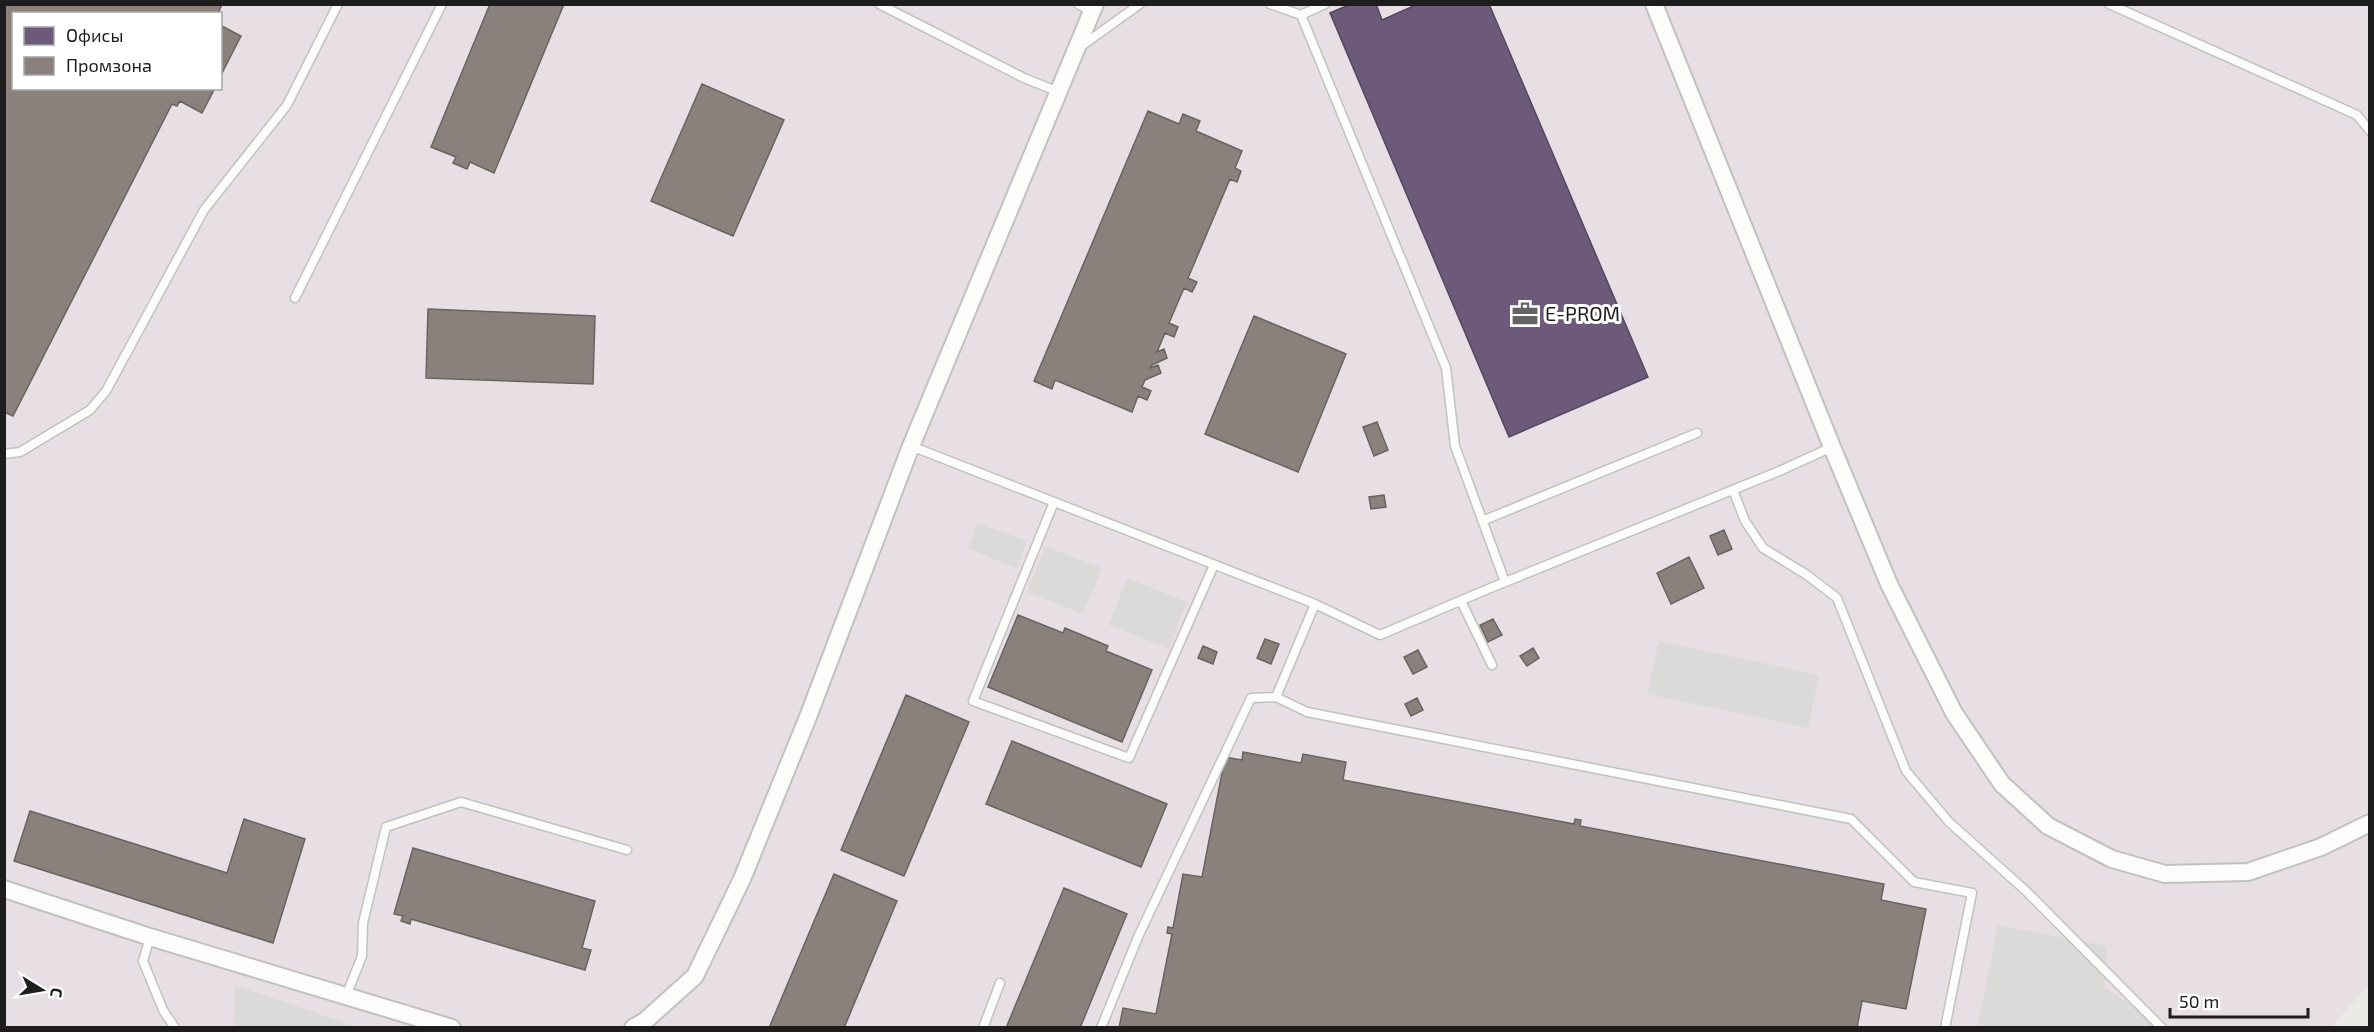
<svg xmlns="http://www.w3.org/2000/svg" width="2374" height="1032" font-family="'Exo 2',sans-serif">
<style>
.industrial{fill:#e8dfe5;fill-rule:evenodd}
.parking{fill:#dbdad9}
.offices{fill:#6d597a;stroke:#55475e;stroke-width:1.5}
.industry{fill:#8a817c;stroke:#696360;stroke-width:1.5}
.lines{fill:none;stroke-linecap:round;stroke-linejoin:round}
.service-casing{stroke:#c2c1c0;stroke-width:11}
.minor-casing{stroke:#c2c1c0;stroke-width:20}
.service{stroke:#fcfcfb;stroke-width:8}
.minor{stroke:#fcfcfb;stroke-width:16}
.labels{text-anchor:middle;stroke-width:6;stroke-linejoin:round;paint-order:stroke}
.poi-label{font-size:20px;fill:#1d1d1d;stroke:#fff;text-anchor:start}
</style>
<rect width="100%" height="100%" fill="#ebe9e6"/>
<path class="industrial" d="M5,5H2369L2370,984L2331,1027L5,1028ZM14,14H220V88H14Z"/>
<path class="parking" d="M977,523L1027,541L1017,568L968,549Z
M1045,546L1102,568L1083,614L1027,592Z
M1127,578L1187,602L1169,649L1109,625Z
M1659,641L1819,675L1808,728L1647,694Z
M1998,925L2107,946L2104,987L2164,1027L1977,1028Z
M235,985L357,1027H234Z"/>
<path class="offices" d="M1351,4H1376L1382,20L1418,4H1489L1648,377L1509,437L1330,13Z"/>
<path class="industry" d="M4,4H222L218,14H14V88H215L202,113L180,101L177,106L172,104L13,416L4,412Z
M490,4H564L494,173L470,162L467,169L453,163L456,157L431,147Z
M220,25L241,36L220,77Z
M702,84L784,120L733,236L651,201Z
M1148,111L1179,124L1183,114L1200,121L1196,131L1242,151L1235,168L1241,171L1237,182L1230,179L1188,278L1197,282L1192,292L1184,288L1169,323L1178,327L1174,337L1165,333L1157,352L1164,349L1167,358L1152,365L1150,368L1158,365L1161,373L1145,380L1142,387L1151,391L1147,400L1138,396L1132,412L1055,380L1052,389L1034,381Z
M428,309L595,316L593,384L426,378Z
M1254,316L1346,354L1298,472L1205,434Z
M1377,422L1388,450L1374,456L1363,427Z
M1384,495L1386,507L1371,509L1369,497Z
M1724,530L1732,549L1718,555L1710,536Z
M1689,557L1704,588L1671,604L1657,573Z
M1018,615L1063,633L1065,628L1108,646L1106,651L1152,670L1122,742L988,687Z
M1493,619L1502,635L1488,642L1480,625Z
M1265,639L1279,644L1271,664L1257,658Z
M1203,646L1217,652L1213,664L1198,658Z
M1533,648L1539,658L1527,666L1520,656Z
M1418,650L1427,667L1413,674L1404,657Z
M906,695L969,722L904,876L841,850Z
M1417,698L1423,710L1411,716L1405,704Z
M1012,741L1167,804L1141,867L986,804Z
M1243,752L1301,763L1303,754L1346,762L1343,780L1574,824L1575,819L1581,820L1580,826L1884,884L1881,900L1926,909L1906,1009L1862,1001L1857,1028H1119L1123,1008L1156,1014L1172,934L1167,933L1168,927L1173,928L1183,874L1202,877L1225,757L1242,760Z
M30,811L227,873L244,819L305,839L273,943L14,861Z
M413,848L595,901L582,948L591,950L585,970L411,919L410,924L401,921L403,916L394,914Z
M834,874L897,901L844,1028H769Z
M1064,888L1127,914L1080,1028H1006Z"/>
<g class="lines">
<g class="service-casing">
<path id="service" d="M879,4L1024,78L1059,92
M1078,4L1092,12
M1270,4L1301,15L1325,4
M2109,4L2357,115L2370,131
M1301,15L1446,368L1455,446L1505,582
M1080,47L1140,4
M295,298L442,4
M911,446L1315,604L1380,635L1488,589L1777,472L1832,447
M4,454L20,452L90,410L106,391L204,210L287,105L338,4
M1733,490L1745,521L1763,548L1807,575L1837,598L1906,771L1949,822L2026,891L2162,1028
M1054,502L973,701L1129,758L1214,565
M1482,521L1697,433
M1461,601L1492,665
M1276,697L1315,604
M150,937L143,961L163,1010L175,1028
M346,996L362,956L363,923L386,827L461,802L627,850
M983,1028L1000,983
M1101,1028L1138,937L1251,698L1276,697L1307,712L1851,819L1914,882L1972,893L1945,1028"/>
</g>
<g class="minor-casing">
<path id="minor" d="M1654,4L1832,447L1889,584L1954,713L2002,784L2048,826L2112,859L2165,874L2248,872L2321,847L2370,823
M4,889L150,937L452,1028
M633,1028L645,1021L695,976L742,879L808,717L911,446L1095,4"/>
</g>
<use href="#service" class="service"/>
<use href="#minor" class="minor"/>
</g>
<defs>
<g id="office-bare" transform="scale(2.07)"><path d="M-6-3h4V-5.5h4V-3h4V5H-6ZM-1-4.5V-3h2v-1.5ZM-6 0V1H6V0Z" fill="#656463" stroke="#fff" stroke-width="2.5" paint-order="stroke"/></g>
</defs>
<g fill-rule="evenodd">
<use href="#office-bare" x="1525" y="314"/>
</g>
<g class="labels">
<g class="poi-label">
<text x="1545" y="321">E-PROM</text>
</g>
</g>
<rect width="2374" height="1032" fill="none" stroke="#1d1d1d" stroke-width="12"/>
<rect x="12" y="12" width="210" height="78" fill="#ffffff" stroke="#a5a5a5" stroke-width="1.5"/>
<rect x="24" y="27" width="30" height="18" fill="#6d597a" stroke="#a5a5a5" stroke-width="1.5"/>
<text x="66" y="42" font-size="18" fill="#1d1d1d">Офисы</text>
<rect x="24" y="57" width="30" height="18" fill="#8a817c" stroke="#a5a5a5" stroke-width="1.5"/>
<text x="66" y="72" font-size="18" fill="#1d1d1d">Промзона</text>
<g transform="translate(42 990) rotate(101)" stroke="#ffffff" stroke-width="4.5" paint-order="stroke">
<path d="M0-4.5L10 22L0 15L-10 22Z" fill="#1d1d1d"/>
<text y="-9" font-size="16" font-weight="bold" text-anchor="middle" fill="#1d1d1d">С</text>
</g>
<path d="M2170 1008v9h138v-9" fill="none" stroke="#1d1d1d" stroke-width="3"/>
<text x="2179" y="1008" font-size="18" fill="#1d1d1d" stroke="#ffffff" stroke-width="4.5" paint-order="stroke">50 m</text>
</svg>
